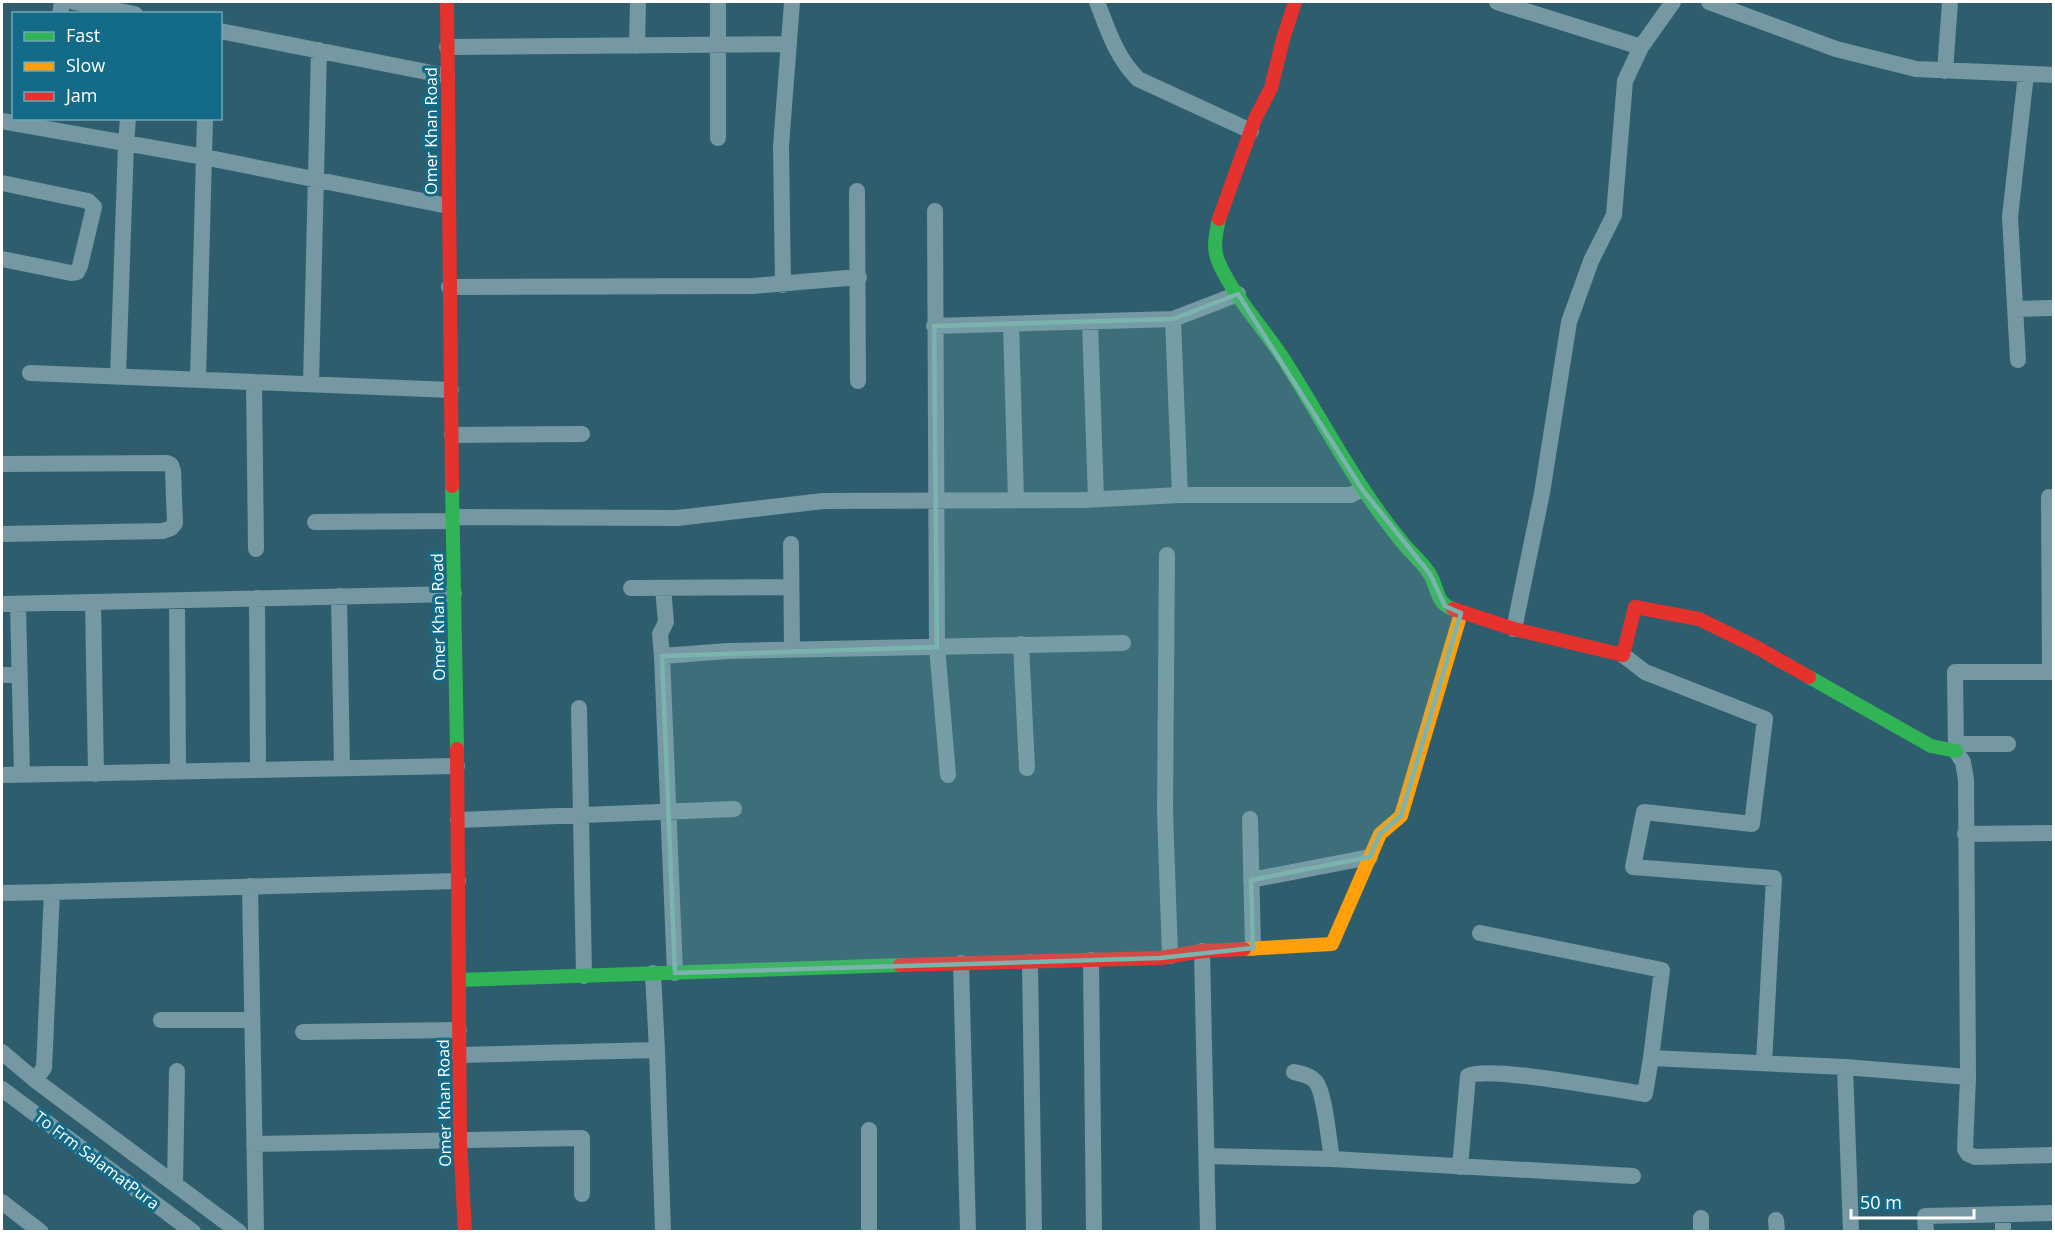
<svg xmlns="http://www.w3.org/2000/svg" width="2055" height="1233" font-family="'Open Sans',sans-serif">
<style>
.lines{fill:none;stroke-linecap:round;stroke-linejoin:round}
.street{stroke:#7598a3;stroke-width:16}
.fast{stroke:#30b455;stroke-width:14}
.slow{stroke:#ff9f0a;stroke-width:14}
.jam{stroke:#e5322d;stroke-width:14}
.marked{fill:#7bb4af;fill-opacity:0.2;stroke:#7bb4af;stroke-width:4.5;stroke-linejoin:round}
.labels{text-anchor:middle;stroke-width:6;stroke-linejoin:round;paint-order:stroke}
.street-label{font-size:16px;fill:#fff;stroke:#136b88}
</style>
<rect width="100%" height="100%" fill="#2e5e6d"/>
<g class="lines">
<path class="street" d="M74,2L135,14
M1097,2C1108,30 1116,57 1138,79L1251,131
M1497,2L1641,47
M1709,2L1836,49L1916,69L2054,75
M60,14L62,2
M220,31L447,76
M637,46L638,2
M447,47L789,44
M1945,71L1950,2
M2,121L204,157L448,206
M718,138V2
M2,183L88,201L94,207L80,266L77,272L71,273L2,259
M857,191L858,381
M935,211L937,647L948,775
M783,285L781,146L792,2
M449,287L753,286L859,277
M2015,309L2054,308
M1173,319L1180,495
M1090,322L1096,499
M1011,324L1016,500
M934,326L1173,319L1238,294
M2018,360L2010,217L2026,74
M30,373L451,390
M118,377L126,144L128,118
M198,380L205,118
M254,382L256,549
M311,384L319,50
M452,435L582,434
M2,464L167,463L171,465L173,471L175,523L171,528L163,531L2,534
M2049,497L2050,672
M453,517L677,518L823,501L1083,500L1180,495H1351L1362,489
M315,522L453,521
M791,544L792,649
M1167,555L1165,811L1170,956
M631,588L791,587
M339,596L342,768
M257,598L258,769
M177,601L178,771
M93,602L96,774
M2,604L454,594
M18,604L22,775
M1514,629L1542,493L1569,322L1591,261L1614,215L1625,81L1641,47L1673,2
M1021,644L1027,768
M1623,655L1645,672L1765,719L1752,824L1644,812L1633,867L1774,878L1764,1063
M662,656L660,634L666,622L663,588
M2054,672H1955L1956,751L1963,762L1966,780L1968,1077L1965,1149L1968,1154L1975,1157L2054,1155
M2,675H20
M579,708L584,976
M1956,744H2008
M2,775L457,766
M1250,819L1253,948
M458,820L734,809
M1965,834L2054,833
M1251,880L1370,857
M250,886L256,1232
M2,893L52,892
M1480,933L1662,970L1651,1058L1845,1067L1968,1077
M1202,951L1208,1232
M1091,960L1094,1232
M1030,962L1034,1232
M961,963L968,1232
M653,973L657,1050L663,1231
M675,973L662,656L728,651L1123,643
M161,1020H252
M303,1032L459,1030
M2,1052L35,1080L239,1232
M459,1055L657,1050
M1845,1067L1851,1232
M1294,1072C1301,1074 1310,1075 1315,1081C1325,1091 1329,1144 1332,1159
M35,1080L44,1068L52,892L458,881
M2,1089L193,1232
M869,1130V1232
M254,1144L582,1138V1194
M1208,1156L1332,1159L1633,1176
M1460,1167L1468,1076C1489,1065 1615,1090 1645,1094L1651,1058
M175,1184L177,1071
M2,1202L41,1232
M2003,1214V1232
M1701,1218V1232
M1776,1220L1777,1232
M1926,1232L1925,1216L2054,1213"/>
<path class="fast" d="M1219,219C1216,234 1212,248 1219,263C1232,294 1264,329 1283,358C1324,422 1358,491 1408,549C1415,556 1423,564 1429,573C1438,586 1435,603 1453,609
M452,486L457,749
M1809,677L1931,746L1956,751
M459,980L900,965"/>
<path class="slow" d="M1244,949L1332,944L1380,834L1401,816L1461,613"/>
<path class="jam" d="M447,2L452,486
M1219,219L1255,119L1271,88L1283,39L1295,2
M1453,609L1514,629L1623,655L1635,607L1699,619L1756,647L1809,677
M457,749L460,1141L465,1232
M900,965L1160,958L1202,951L1244,949"/>
</g>
<path class="marked" d="M1238,294L1362,489L1430,574L1445,606L1461,613L1401,816L1380,834L1370,857L1251,880L1253,948L1160,958L675,973L662,656L937,647L934,326L1173,319Z"/>
<g class="labels">
<g class="street-label">
<text transform="translate(431 131) rotate(-90)" y="6">Omer Khan Road</text>
<text transform="translate(438 617) rotate(-91)" y="6">Omer Khan Road</text>
<text transform="translate(444 1103) rotate(-91)" y="6">Omer Khan Road</text>
<text transform="translate(97 1160) rotate(37)" y="6">To Frm SalamatPura</text>
</g>
</g>
<rect width="2055" height="1233" fill="none" stroke="#ffffff" stroke-width="6"/>
<rect x="12" y="12" width="210" height="108" fill="#136b88" stroke="#71a6b8" stroke-width="1.5"/>
<rect x="24" y="32" width="30" height="9" fill="#30b455" stroke="#71a6b8" stroke-width="1.5"/>
<text x="66" y="42" font-size="18" fill="#ffffff">Fast</text>
<rect x="24" y="62" width="30" height="9" fill="#ff9f0a" stroke="#71a6b8" stroke-width="1.5"/>
<text x="66" y="72" font-size="18" fill="#ffffff">Slow</text>
<rect x="24" y="92" width="30" height="9" fill="#e5322d" stroke="#71a6b8" stroke-width="1.5"/>
<text x="66" y="102" font-size="18" fill="#ffffff">Jam</text>
<path d="M1851 1209v9h123v-9" fill="none" stroke="#ffffff" stroke-width="3"/>
<text x="1860" y="1209" font-size="18" fill="#ffffff" stroke="#136b88" stroke-width="4.5" paint-order="stroke">50 m</text>
</svg>
